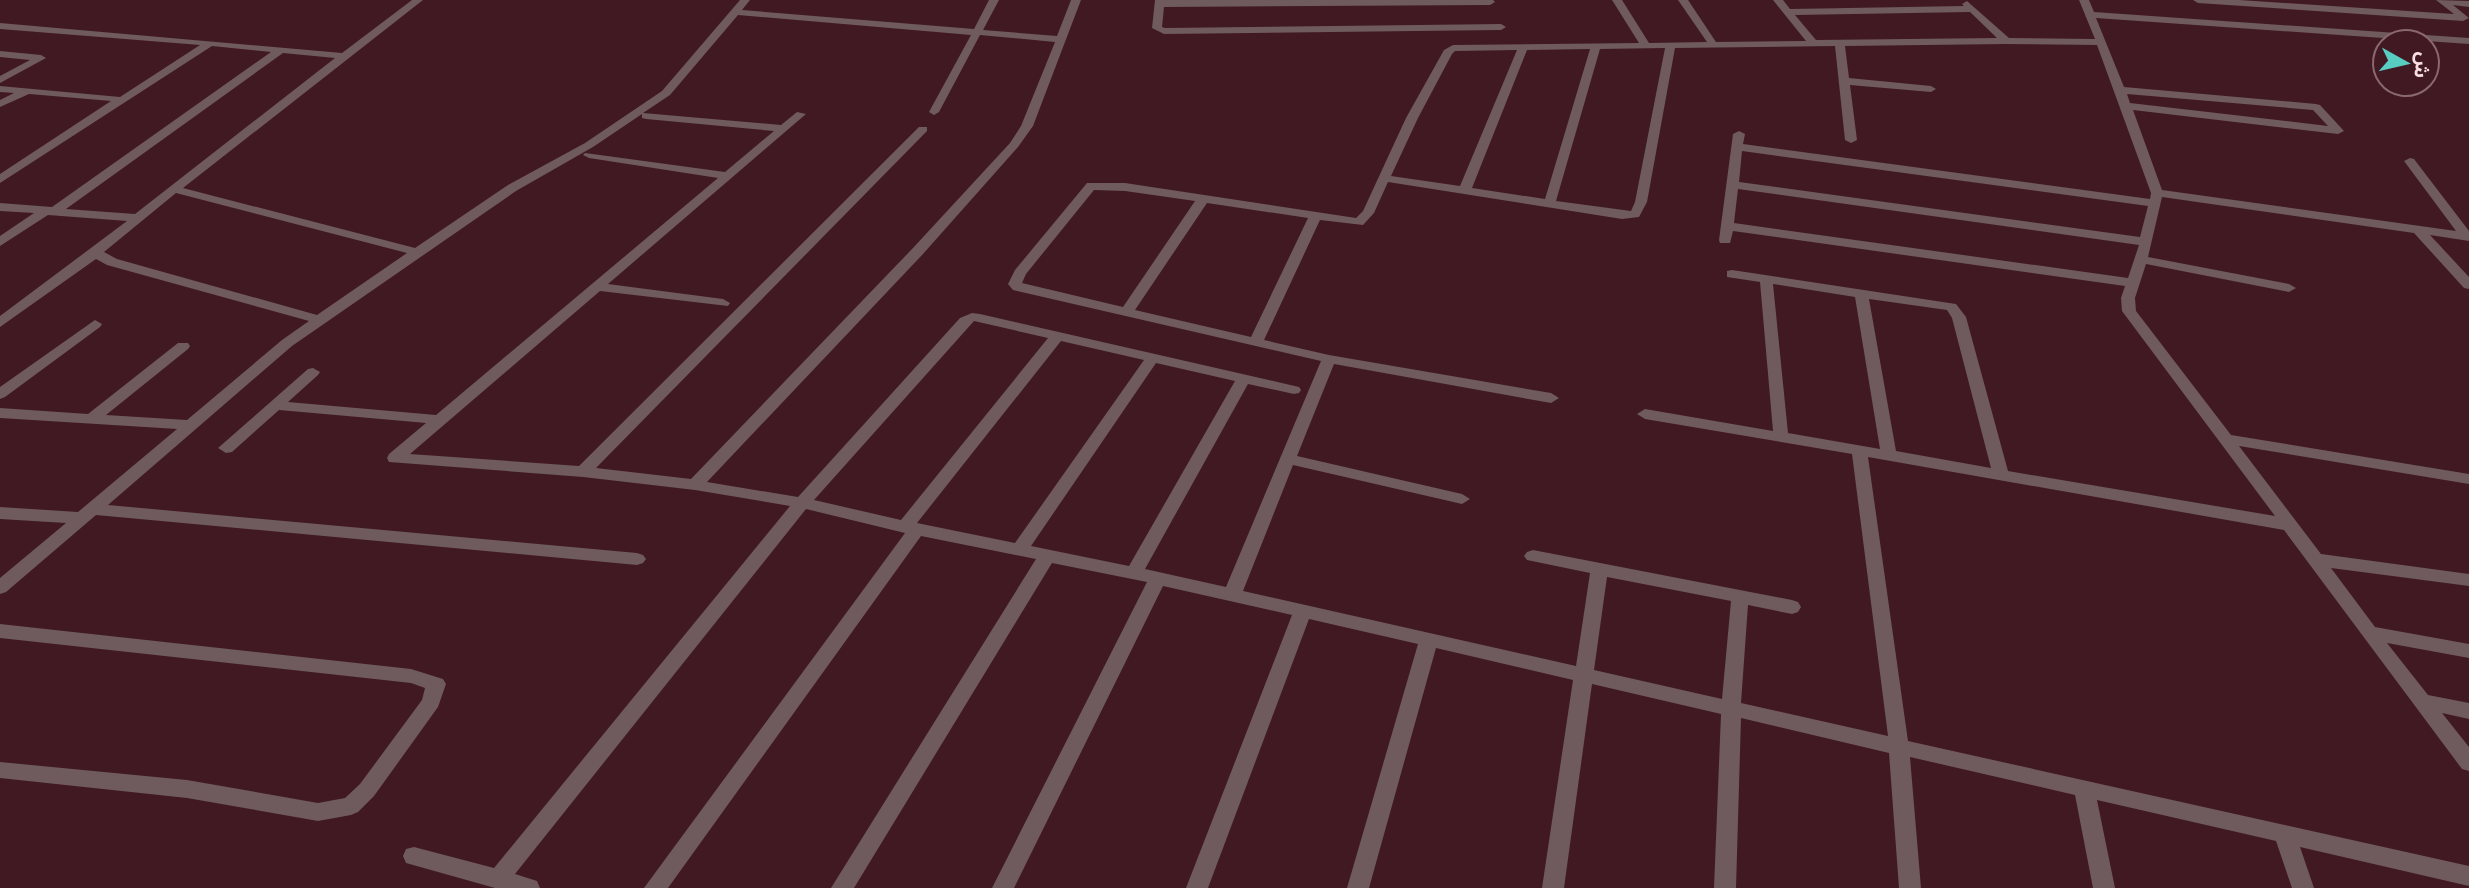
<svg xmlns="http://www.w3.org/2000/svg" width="2469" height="888" font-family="Ubuntu,'Noto Sans Arabic',sans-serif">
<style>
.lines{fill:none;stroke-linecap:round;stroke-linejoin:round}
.street{fill:#6f5a5e;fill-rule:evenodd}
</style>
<rect width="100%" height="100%" fill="#401923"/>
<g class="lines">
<path class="street" d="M412,0H423L183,188L415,248L508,185L585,143L662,91L740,0H750L742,10L974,29L989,0H999L983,30L1057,36L1071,0H1081L1033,126L1018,147L923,254L707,482L798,497L960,318L972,313L980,314L1299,387L1301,390L1299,393L1294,394L1248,384L1145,569L1226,587L1321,361L1013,290L1008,284L1015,270L1087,183H1125L1356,218L1363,211L1406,118L1444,50L1453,45L1639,43L1612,0H1622L1649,43L1707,42L1678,0H1688L1716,42L1806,41L1773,0H1783L1790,9L1964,6L1962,4L1967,1L2009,38L2095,39L2079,0H2089L2094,12L2469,38V44L2096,18L2124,87L2316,104L2320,105L2344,131L2338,134L2133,110L2162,190L2456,231L2404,161L2410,158L2414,159L2469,231V241L2430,235L2469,277V289L2464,288L2414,233L2162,197L2148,257L2289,284L2296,288L2289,292L2146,264L2135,298L2136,311L2231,435L2469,474V484L2239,446L2321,554L2469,574V586L2331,568L2375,627L2469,644V658L2387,643L2428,695L2469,703V719L2442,713L2469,747V771L2462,769L2284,530L1868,457L1908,741L2469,866V886L2300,847L2314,888H2292L2276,841L2097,800L2115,888H2093L2075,795L1910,757L1921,888H1899L1889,753L1741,718L1736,888H1714L1721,714L1592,684L1564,888H1542L1573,680L1436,648L1369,888H1347L1418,644L1309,619L1208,888H1186L1292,615L1163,586L1014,888H992L1147,582L1052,563L854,888H831L1036,559L921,536L668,888H644L905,533L806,509L515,874L537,881L540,888H495L406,863L403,856L406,849L414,847L494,868L790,506L695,490L583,477L389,462L387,458L389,454L426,423L279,410L232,452L226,453L218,448L308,369L313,368L320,372L318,375L288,402L436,415L718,178L589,158L583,155L585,153L725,172L774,131L646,119L642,118V114L593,147L516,191L292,346L108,505L637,553L643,555L646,559L643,563L637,565L96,515L6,592L0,594V578L66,523L0,519V507L78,512L177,429L0,418V408L88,414L178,343H188L190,346L188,349L106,415L187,420L282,340L309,321L107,265L96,259L0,327V316L127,221L48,215L0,246V236L34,213L0,211V203L52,207L271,52L212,46L0,183V174L111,101L29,94L0,107V100L14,93L0,92V86L120,97L200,45L0,29V23L342,53ZM1970,12L1997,38L1816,40L1795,15ZM738,15L971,35L929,112L934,115L939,112L980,35L1055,42L1021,126L1010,143L913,248L691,479L596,468L927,131V127H919L579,466L410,454L600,291L728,306L730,303L723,299L608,284L806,114L797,112L781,125L643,113L670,95ZM2006,44L2097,45L2151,193L2150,199L1743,144L1745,134L1739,131L1733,134L1719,240L1720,243H1730L1733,231L2125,286L2121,298L2122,311L2275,516L2008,471L1966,317L1956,304L1732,270L1727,271V277L1760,282L1773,431L1645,409L1637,414L1645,419L1852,454L1888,736L1741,703L1748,605L1792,614L1798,612L1801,607L1798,602L1792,600L1533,550L1527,552L1524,556L1527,560L1590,573L1576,666L1243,591L1293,465L1462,504L1470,499L1462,494L1297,456L1334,364L1551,403L1559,398L1551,393L1329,355L1264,340L1320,220L1363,225L1374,213L1388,182L1622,219L1639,217L1647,202L1675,48L1835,46L1845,140L1851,143L1857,140L1850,85L1931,92L1936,89L1931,86L1849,78L1845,46ZM1665,48L1635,202L1631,211L1556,201L1600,49ZM1590,49L1545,199L1472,188L1527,50ZM1517,50L1460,186L1391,176L1418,118L1452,54L1455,51ZM283,53L335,58L135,214L66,209ZM2127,94L2313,110L2328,126L2130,103ZM1742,151L2148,206L2140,237L1739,182ZM1738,189L2139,245L2128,278L1734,223ZM1094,190L1125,191L1195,201L1123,307L1022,283L1026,274ZM176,193L407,253L317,315L117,259L104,252ZM1207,203L1308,218L1251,337L1135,310ZM1773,284L1855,297L1880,449L1788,433ZM1869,299L1947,310L1952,318L1991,468L1896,451ZM974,321L1048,338L901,520L814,500ZM1061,341L1144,360L1015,543L917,523ZM1156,363L1235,381L1129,566L1031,546ZM1607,577L1731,601L1722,699L1594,670Z
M1155,0H1493L1495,2L1490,5L1164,7L1162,27L1165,28L1501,24L1506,27L1501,30L1164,34L1152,28Z
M2193,0H2239L2454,14L2436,0L2469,1V7L2453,5L2469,18L2463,21L2198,3Z
M0,51L41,55L46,58L0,83V76L30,60L0,57Z
M95,320L102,324L100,327L5,397L0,399V387Z
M0,624L411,669L443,679L446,684L438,707L374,796L358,812L351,815L318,821L187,798L0,778V762L187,780L318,803L345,798L360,784L422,700L425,688L411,683L0,638Z"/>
</g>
<g transform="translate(2406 63) rotate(98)"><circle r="33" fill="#401923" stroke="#8a6870" stroke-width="2"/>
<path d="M0-5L12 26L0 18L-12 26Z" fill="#57cec1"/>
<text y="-10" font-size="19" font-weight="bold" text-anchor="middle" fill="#f9dee3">ش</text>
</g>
</svg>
